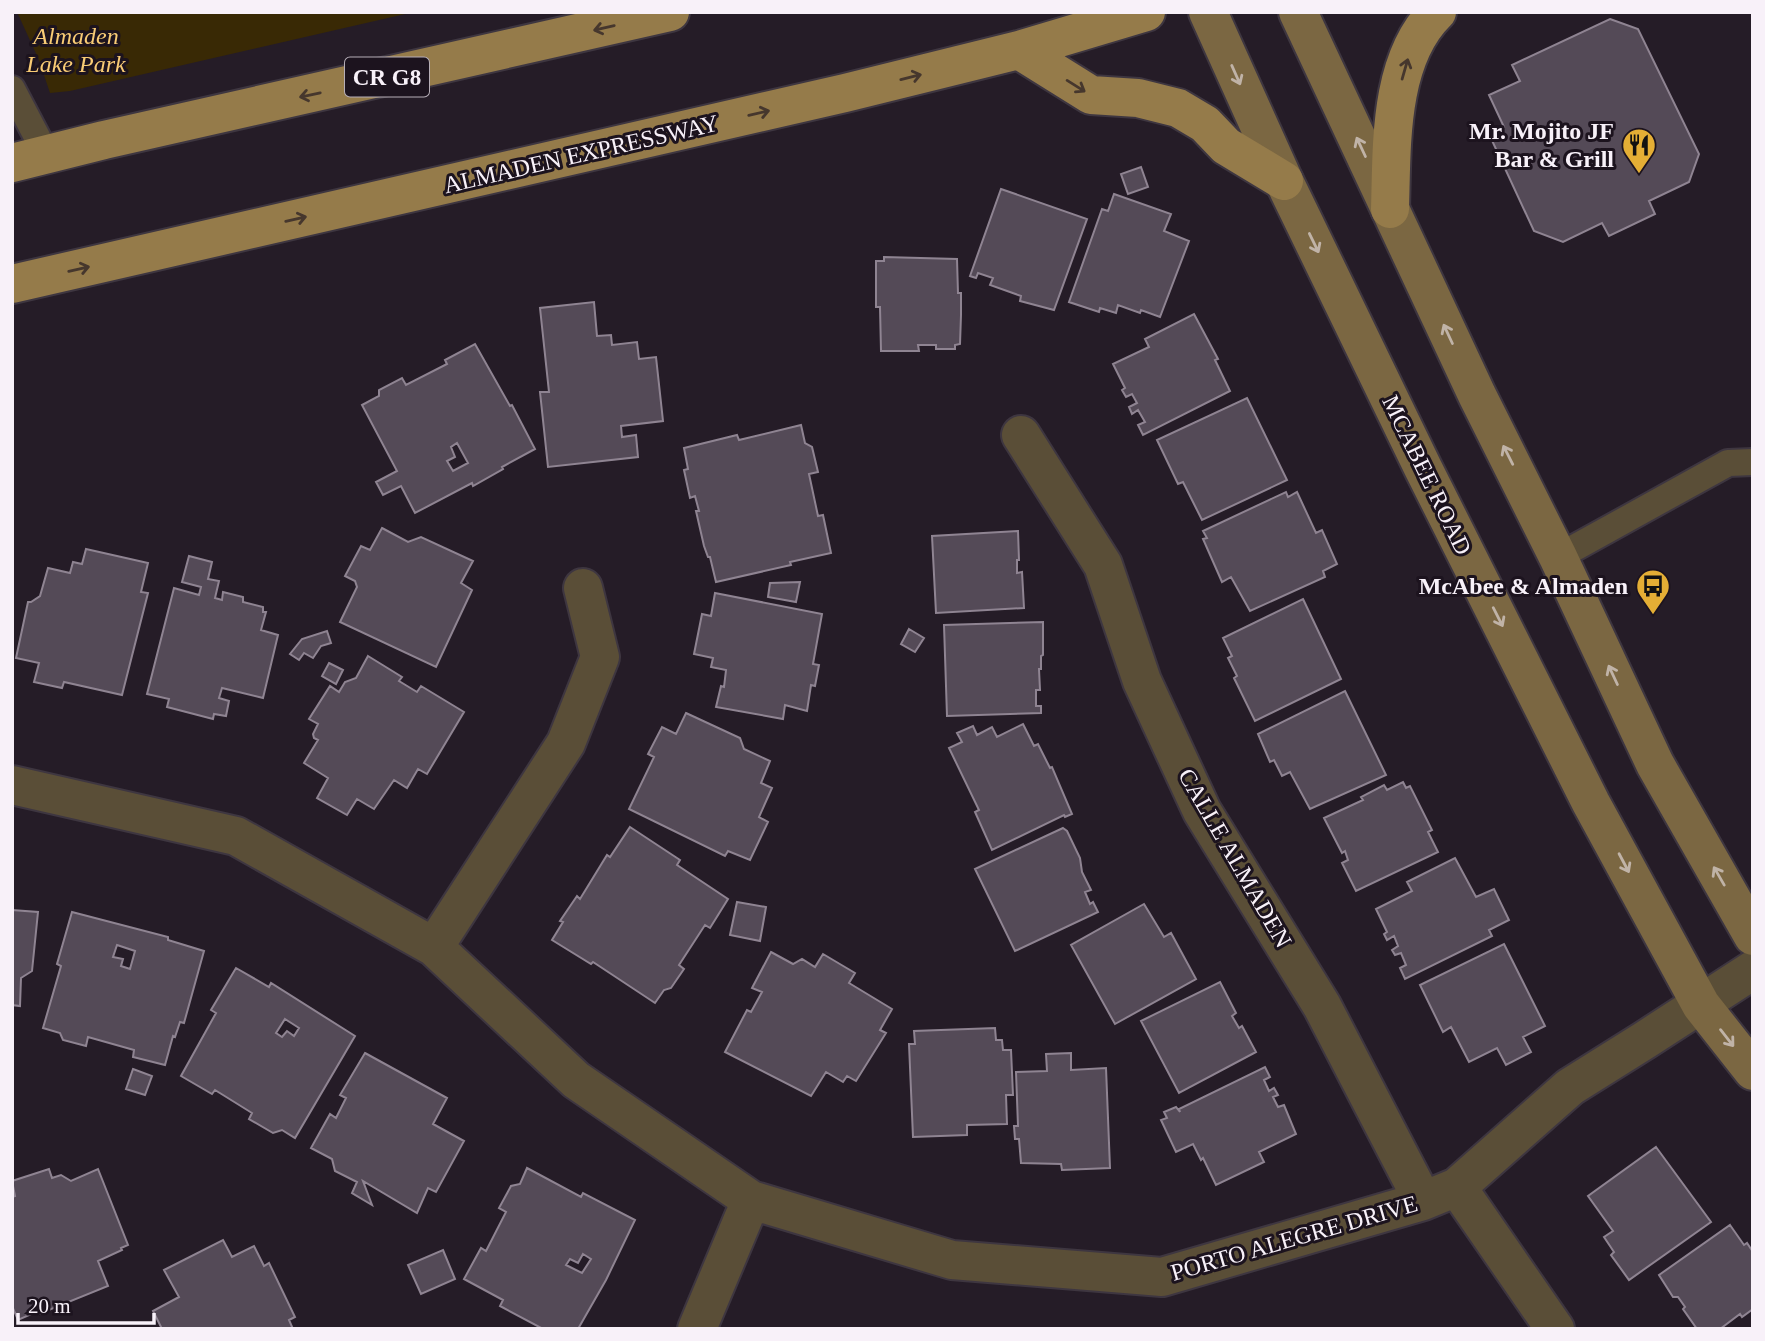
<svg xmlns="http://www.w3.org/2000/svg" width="1765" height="1341" font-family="'Times New Roman',serif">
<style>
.green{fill:#392905}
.building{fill:#544a57;stroke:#8f8492;stroke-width:2;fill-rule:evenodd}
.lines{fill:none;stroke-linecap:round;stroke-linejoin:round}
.lane-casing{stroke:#3e3640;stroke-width:30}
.street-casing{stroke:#3e3640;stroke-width:42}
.secondary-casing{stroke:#3e3640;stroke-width:42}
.primary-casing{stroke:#3e3640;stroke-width:42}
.lane{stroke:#5a4e37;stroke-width:26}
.street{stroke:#5a4e37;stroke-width:38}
.secondary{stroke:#7b6742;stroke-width:38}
.primary{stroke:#957b4a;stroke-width:38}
.oneway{stroke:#46372d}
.oneway2{stroke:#c0b3a7}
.labels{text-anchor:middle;stroke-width:6;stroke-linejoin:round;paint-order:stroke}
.shield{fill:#1c131e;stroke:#b6aeb7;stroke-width:2}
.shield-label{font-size:23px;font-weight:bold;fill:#f8f1f9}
.park-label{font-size:24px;font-style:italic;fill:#f9cc75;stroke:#1c131e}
.poi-label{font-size:24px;font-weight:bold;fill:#f8f1f9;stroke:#1c131e;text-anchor:end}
.street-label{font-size:24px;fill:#f8f1f9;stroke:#1c131e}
</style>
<rect width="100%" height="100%" fill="#251c27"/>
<path class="green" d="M17,12H414L70,91L50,93L39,60Z"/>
<path class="building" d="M1610,19L1638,29L1699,154L1689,182L1649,201L1655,214L1609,236L1602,223L1563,242L1534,231L1489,134L1504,127L1489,95L1520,81L1512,65Z
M1141,167L1148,187L1128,194L1121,174Z
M1001,189L1087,219L1054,310L1020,301L1021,296L990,285L993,278L978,273L976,278L970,276Z
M1114,194L1171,214L1164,231L1189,241L1160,317L1141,310L1140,313L1118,305L1116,313L1100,308L1099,312L1069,302L1102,209L1108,211Z
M884,257L957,259L958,293H961V315L960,344L955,345V349H936V345H918L919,351H881L880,307H876V261H884Z
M594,302L597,336L611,335L612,345L637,342L639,359L656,357L663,421L621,426L622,437L636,435L638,457L548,467L540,392H549L540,308Z
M1194,314L1218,359L1215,360L1230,391L1143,435L1138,425L1145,422L1138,410L1132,414L1129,407L1137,403L1132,394L1126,397L1122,390L1125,388L1113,364L1149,347L1145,339Z
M475,344L510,406L512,405L535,449L502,467L503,469L473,486L472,483L415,513L401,486L383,495L376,482L397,471L362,405L379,396V390L402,378L406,385L447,364L445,360ZM457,443L468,463L453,471L447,461L455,457L451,447Z
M1247,398L1287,480L1202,520L1183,482L1178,484L1157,440Z
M801,425L805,443L812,447L818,472L809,474L818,516L823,515L831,553L790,562L791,565L716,582L710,557H708L704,546L696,511H699L695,496L690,498L684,470L688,469L684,448L737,435L739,440Z
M1286,492L1288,497L1297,492L1316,533L1322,530L1337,564L1323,571L1325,577L1250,611L1231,577L1222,582L1203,539L1207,538L1203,531Z
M382,528L408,542L421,537L473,561L461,583L472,590L436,667L340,622L357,587L355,581L345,576L361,546L370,550Z
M1018,531L1019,560H1017V573L1022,572L1024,608L936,613L932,536Z
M86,549L148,563L141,592L148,593L122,695L64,682L62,688L34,682L39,663L16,658L28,602H31L40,596L48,568L70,573L73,562L82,564Z
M189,556L212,562L208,579L219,581L215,598L222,600L223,592L243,597V602L263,607V612H266L261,630L278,635L263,698L222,688L219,698L229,701L226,716L214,714L213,719L167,707L169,699L147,694L174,588L199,595L201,587L182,582Z
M800,582L796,602L768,597L770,583Z
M715,593L822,614L813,664L819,665L815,686L811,685L807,711L785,705L783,719L716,707L721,686L724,687L726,670L711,667L713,658L694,654L702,614L711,616Z
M1303,599L1341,679L1255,721L1234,678L1237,676L1228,658L1232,656L1223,638Z
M1043,622V655L1041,656V669H1039L1040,690H1036V706H1041V713L947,716L944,625Z
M909,629L924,638L915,652L901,644Z
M327,631L331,643L321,646L313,658L304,653L299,660L290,654L302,639Z
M368,656L402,677L399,681L417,692L421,686L464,712L427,774L418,769L407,788L394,780L374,809L357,799L347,815L317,798L328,778L304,763L318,740L314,738L313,734L318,724L309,719L330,686L339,692L345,682L356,678Z
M329,663L343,670L336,684L322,676Z
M1345,691L1386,775L1310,809L1290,772L1282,776L1274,760L1270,762L1258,734Z
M686,713L740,738L744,749L770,761L761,783L772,788L759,817L768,822L750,860L728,851L725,856L629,809L654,757L648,754L662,727L676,734Z
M1023,724L1034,746L1038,744L1050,768L1052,767L1072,814L1065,817L1064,815L992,850L975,812L979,810L949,748L962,742L957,733L973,726L977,735L992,727L997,737Z
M1403,782L1406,788L1410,786L1432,830L1428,832L1438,852L1356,891L1342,863L1348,860L1345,851L1342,853L1324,818L1363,800L1361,797L1384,785L1387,790Z
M630,827L680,860L677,865L728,899L710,928L705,925L679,965L684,969L671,988L664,990L655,1003L593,962L591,964L552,940L563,922L560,921L577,896L580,899L607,855L610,857Z
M1063,828L1067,831L1080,858L1082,872L1091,890L1085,892L1090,904L1093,902L1098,912L1015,951L975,869Z
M1455,858L1476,897L1494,889L1509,920L1489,930L1492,936L1405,979L1400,968L1406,965L1401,953L1395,955L1392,950L1398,946L1394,936L1387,940L1384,934L1387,932L1376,909L1412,891L1407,882Z
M737,902L766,907L760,941L730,935Z
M1144,904L1164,937L1171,933L1196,979L1115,1024L1071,945Z
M12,910L38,912L32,971L21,978L20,1006L12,1005Z
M72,912L168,937V940L204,951L184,1023L180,1022L175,1037L173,1036L165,1065L133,1057L134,1050L88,1037L86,1046L63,1040L60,1033L43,1028L61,966L57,964ZM117,945L135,951L130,969L121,966L123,959L113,957Z
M1504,944L1545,1026L1523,1037L1531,1052L1506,1065L1497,1048L1469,1062L1451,1027L1443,1032L1420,985Z
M771,952L793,964L802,959L815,967L823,954L855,973L849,983L892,1009L880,1030L886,1033L856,1081L847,1076L843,1082L826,1072L811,1096L725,1052L747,1010L751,1012L762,992L752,988Z
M236,968L269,987L271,983L355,1036L295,1138L282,1130L273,1133L249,1119L252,1113L215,1090L212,1094L181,1076L216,1013L211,1010ZM285,1019L299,1028L294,1036L287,1031L282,1037L276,1033Z
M1220,982L1236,1013L1232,1016L1239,1028L1242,1026L1256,1052L1179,1093L1141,1021Z
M995,1028L996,1040H1002L1003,1050H1011L1013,1095H1006L1007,1124L967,1125V1135L913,1137L909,1044H915L914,1031Z
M365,1053L447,1098L433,1124L464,1141L436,1192L428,1188L417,1213L363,1181L372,1205L352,1193L357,1182L335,1171L332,1159L311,1148L330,1114L336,1118L346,1098L340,1095Z
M1071,1053V1070L1106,1068L1110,1168L1062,1170L1061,1164L1021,1163L1019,1139H1015L1014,1126H1018L1016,1072L1047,1071L1046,1054Z
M1265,1067L1270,1077L1264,1080L1269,1091L1274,1088L1278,1095L1273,1097L1278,1107L1284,1105L1296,1134L1259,1152L1264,1162L1216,1185L1203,1158L1201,1160L1193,1144L1176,1152L1161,1120L1167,1118L1164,1112L1176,1107L1180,1112L1179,1109Z
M133,1069L152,1076L145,1095L126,1089Z
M1656,1147L1711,1222L1629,1280L1611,1255L1614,1252L1604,1237L1613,1231L1588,1196Z
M527,1168L581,1197L583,1193L635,1220L606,1280L578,1329H543L500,1306L503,1300L464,1279L481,1248L486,1251L506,1212L499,1208L511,1186L520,1184ZM583,1254L591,1259L582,1273L566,1265L570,1259L578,1263Z
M49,1169L52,1178L61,1175L71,1181L98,1169L128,1245L121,1248L122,1250L98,1261L108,1286L39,1314L38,1311L18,1320L12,1306V1197L15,1196L12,1181Z
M1730,1225L1744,1245L1747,1243L1753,1252V1309L1742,1317L1740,1314L1720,1329H1697L1683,1309L1685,1307L1678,1297H1673L1659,1275Z
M223,1240L232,1257L254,1246L264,1266L269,1263L295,1317L289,1320L293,1329H162L153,1311L179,1297L164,1270Z
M443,1250L455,1279L421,1294L408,1265Z"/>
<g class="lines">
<g class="lane-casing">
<path id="lane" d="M12,89L46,154
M1558,557L1728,463L1753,462"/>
</g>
<g class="street-casing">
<path id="street" d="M1021,435L1103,565L1142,681L1202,811L1322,1006L1423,1201
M12,785L236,836L434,947L576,1080L751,1200L952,1260L1162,1277L1423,1201L1457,1187L1570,1087L1645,1040L1753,970
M434,947L566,743L600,657L583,588
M1457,1187L1555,1329
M697,1329L751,1200"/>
</g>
<g class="secondary-casing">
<path id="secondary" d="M1208,12L1284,181L1423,468L1591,803L1701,1005L1753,1071
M1298,12L1477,395L1558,557L1655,764L1753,936"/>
</g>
<g class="primary-casing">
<path id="primary" d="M1019,50L1091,95L1138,98L1178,108L1205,124L1226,146L1284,181
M12,163L104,140L670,12
M1390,209C1392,147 1388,60 1437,12
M12,284L845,93L1019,50L1146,12"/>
</g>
<use href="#lane" class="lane"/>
<use href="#street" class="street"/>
<use href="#secondary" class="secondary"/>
<use href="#primary" class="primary"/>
</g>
<defs><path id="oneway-shaft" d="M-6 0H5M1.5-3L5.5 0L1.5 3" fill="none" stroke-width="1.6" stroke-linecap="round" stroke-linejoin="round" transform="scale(1.75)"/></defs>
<g class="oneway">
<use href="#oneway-shaft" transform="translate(604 28) rotate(167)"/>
<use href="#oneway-shaft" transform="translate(1405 69) rotate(-74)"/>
<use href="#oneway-shaft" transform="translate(911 77) rotate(-14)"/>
<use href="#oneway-shaft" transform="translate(1076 86) rotate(32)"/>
<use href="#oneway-shaft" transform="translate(310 95) rotate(168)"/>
<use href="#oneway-shaft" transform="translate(759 113) rotate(-13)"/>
<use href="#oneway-shaft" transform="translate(296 219) rotate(-13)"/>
<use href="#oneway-shaft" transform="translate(79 269) rotate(-13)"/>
</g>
<g class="oneway2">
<use href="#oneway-shaft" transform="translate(1236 75) rotate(66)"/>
<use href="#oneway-shaft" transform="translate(1361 147) rotate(-115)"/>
<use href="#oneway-shaft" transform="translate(1314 243) rotate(64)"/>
<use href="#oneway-shaft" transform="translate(1448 334) rotate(-115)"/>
<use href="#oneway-shaft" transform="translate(1508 455) rotate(-117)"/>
<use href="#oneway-shaft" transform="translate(1498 617) rotate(63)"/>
<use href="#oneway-shaft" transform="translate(1613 675) rotate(-115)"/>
<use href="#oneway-shaft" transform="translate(1624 863) rotate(62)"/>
<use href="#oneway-shaft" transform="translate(1719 876) rotate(-120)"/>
<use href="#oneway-shaft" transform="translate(1727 1038) rotate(52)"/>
</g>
<defs>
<g id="restaurant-pin" transform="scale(1.75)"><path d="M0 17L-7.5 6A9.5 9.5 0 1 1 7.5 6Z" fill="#e4ae35" stroke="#1c131e"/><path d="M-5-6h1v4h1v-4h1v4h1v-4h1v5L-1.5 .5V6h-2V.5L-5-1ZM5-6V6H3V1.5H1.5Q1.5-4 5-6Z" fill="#111"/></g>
<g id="bus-pin" transform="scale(1.75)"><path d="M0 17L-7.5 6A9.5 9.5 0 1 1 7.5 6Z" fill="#e4ae35" stroke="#1c131e"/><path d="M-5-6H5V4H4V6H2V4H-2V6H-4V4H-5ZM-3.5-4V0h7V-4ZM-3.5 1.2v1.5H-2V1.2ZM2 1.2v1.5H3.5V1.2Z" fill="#111"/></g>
</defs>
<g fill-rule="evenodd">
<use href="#restaurant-pin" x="1639" y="145"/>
<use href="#bus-pin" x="1653" y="586"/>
</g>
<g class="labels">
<rect class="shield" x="345" y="57.5" width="84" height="39" rx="5"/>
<g class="shield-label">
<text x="387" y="85">CR G8</text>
</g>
<g class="park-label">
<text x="76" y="44">Almaden<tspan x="76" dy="28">Lake Park</tspan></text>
</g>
<g class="poi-label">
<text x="1614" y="139">Mr. Mojito JF<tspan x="1614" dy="28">Bar &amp; Grill</tspan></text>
<text x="1628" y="594">McAbee &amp; Almaden</text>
</g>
<g class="street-label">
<text transform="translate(581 154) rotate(-13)" y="8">ALMADEN EXPRESSWAY</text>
<text transform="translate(1427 475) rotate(64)" y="8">MCABEE ROAD</text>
<text transform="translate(1235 858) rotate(60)" y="8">CALLE ALMADEN</text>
<text transform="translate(1294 1238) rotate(-16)" y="8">PORTO ALEGRE DRIVE</text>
</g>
</g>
<rect width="1765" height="1341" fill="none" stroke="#f8f1f9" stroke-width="28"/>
<path d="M18 1313v10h136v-10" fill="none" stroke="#f8f1f9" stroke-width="3.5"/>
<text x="28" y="1313" font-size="21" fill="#f8f1f9" stroke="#1c131e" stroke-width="5" paint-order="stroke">20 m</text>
</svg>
